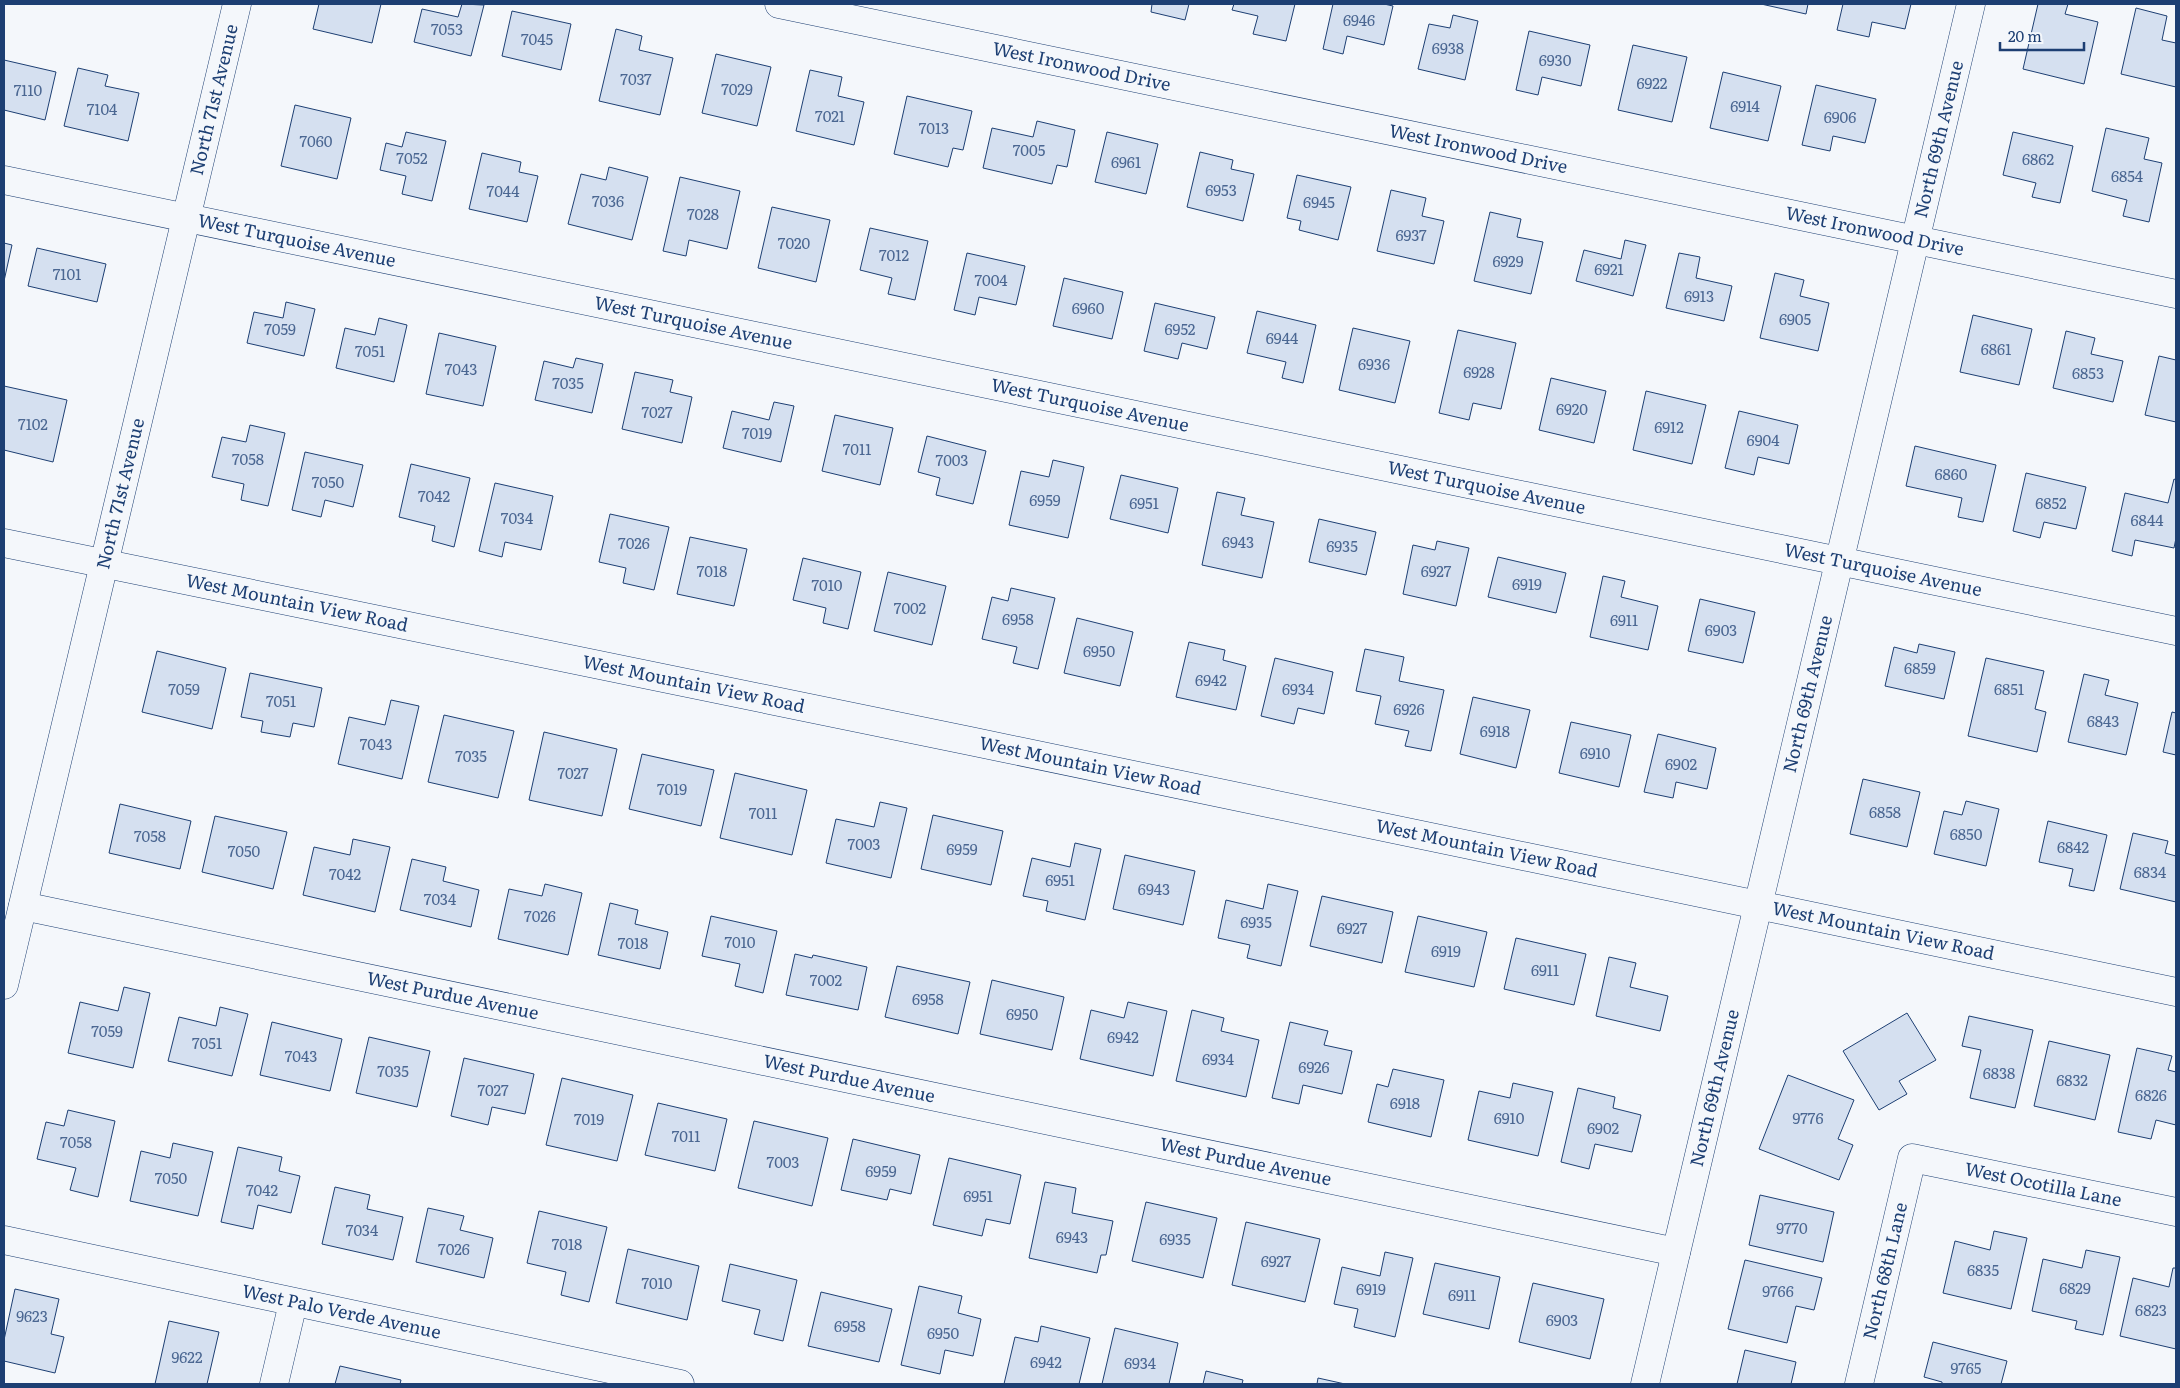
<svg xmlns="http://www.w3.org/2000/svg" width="2180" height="1388" font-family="Literata,serif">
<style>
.building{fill:#d5e0f0;stroke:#1d3f73}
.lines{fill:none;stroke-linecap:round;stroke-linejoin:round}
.minor-casing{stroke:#1d3f73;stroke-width:29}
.minor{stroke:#f4f7fb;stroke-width:28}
.labels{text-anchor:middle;stroke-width:4;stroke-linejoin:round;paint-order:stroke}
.number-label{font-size:15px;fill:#4b6792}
.street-label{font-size:18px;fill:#1d3f73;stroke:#f4f7fb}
</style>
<rect width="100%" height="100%" fill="#f4f7fb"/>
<path class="building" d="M319,4H381L372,43L313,29Z
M462,4L484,5L471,56L414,42L422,9L458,17Z
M1152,4H1189L1185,20L1151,12Z
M1234,4H1295L1286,41L1253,34L1258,16L1232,10Z
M1333,4H1384L1393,6L1384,45L1347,36L1343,54L1323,49Z
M1761,4H1808L1806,14Z
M1843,4H1911L1905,29L1872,22L1869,37L1837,30Z
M2038,4H2068L2065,14L2098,22L2084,84L2023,69Z
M2136,8L2167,16L2162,40L2176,43V87L2121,74Z
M512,11L571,24L561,70L502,56Z
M1453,15L1478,21L1465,80L1418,69L1429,24L1450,28Z
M616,29L642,36L639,50L673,58L660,115L599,101Z
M1529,31L1590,45L1581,86L1542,77L1538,95L1516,90Z
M1633,45L1687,57L1672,122L1618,110Z
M716,54L771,67L757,126L702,113Z
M4,60L56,72L45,120L4,110Z
M78,68L108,75L105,86L139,93L128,141L64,126Z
M810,70L842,77L838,96L864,102L854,145L796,131Z
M1723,72L1781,86L1768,141L1710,128Z
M1816,85L1876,99L1865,143L1833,136L1830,151L1802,145Z
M907,96L972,111L963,150L953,148L948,167L894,154Z
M295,105L351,118L337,179L281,166Z
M1037,121L1075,130L1067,167L1057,165L1052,184L983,168L992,128L1033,137Z
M2106,128L2149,138L2144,159L2162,163L2149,222L2123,216L2127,200L2092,191Z
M406,132L446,141L432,201L402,194L406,176L380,170L386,143L402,147Z
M1107,132L1158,144L1146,194L1095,182Z
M2013,132L2073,146L2060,203L2032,197L2036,183L2003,175Z
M1200,152L1233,160L1231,169L1254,174L1243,221L1187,207Z
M482,153L521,162L519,172L538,176L527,222L469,209Z
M609,167L648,177L632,240L568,224L581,174L606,180Z
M1297,175L1351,187L1338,240L1299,230L1301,221L1287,218Z
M680,177L740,191L727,249L689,240L686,256L663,251Z
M1391,190L1426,198L1422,216L1444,221L1434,264L1377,251Z
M772,207L830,220L816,282L758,268Z
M1490,212L1521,219L1517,237L1543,242L1531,294L1474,281Z
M870,228L928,241L915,300L888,294L892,278L860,270Z
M1625,240L1646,245L1633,296L1576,281L1584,250L1621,259Z
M4,243L12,245L4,281Z
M37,248L106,264L97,302L28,286Z
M967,253L1025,266L1016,305L979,297L975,315L954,310Z
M1679,253L1700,257L1696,278L1732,286L1724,321L1666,308Z
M1775,273L1804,280L1800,296L1829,303L1818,351L1760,338Z
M1064,278L1123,292L1112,339L1053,326Z
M286,302L315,309L304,356L247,343L254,312L283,318Z
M1155,303L1215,317L1207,349L1182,343L1178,359L1144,351Z
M1257,311L1316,325L1303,383L1282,378L1286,362L1247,353Z
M1973,315L2032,329L2019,385L1960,372Z
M379,318L407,325L394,382L336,368L345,328L375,335Z
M1353,328L1410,341L1395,403L1339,390Z
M1458,330L1516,343L1501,409L1473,403L1469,420L1439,413Z
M2066,331L2095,338L2091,354L2123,361L2113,402L2053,388Z
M439,333L496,346L483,406L426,394Z
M2159,356L2176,360V422L2145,415Z
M576,358L603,364L592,413L535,400L544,361L573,368Z
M635,372L673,380L670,392L692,397L682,443L622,429Z
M1551,378L1606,391L1594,443L1539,430Z
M4,386L67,400L53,462L4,450Z
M1646,391L1706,405L1692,464L1633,450Z
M774,402L794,406L781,462L723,448L732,411L769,420Z
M1739,411L1798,425L1789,464L1758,457L1754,475L1725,468Z
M835,415L893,428L880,485L822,471Z
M250,425L285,433L268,506L241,500L244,484L212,477L222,437L246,442Z
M927,436L986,451L973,504L936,495L940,478L918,472Z
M1915,446L1996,465L1983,522L1958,517L1962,498L1906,486Z
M305,452L363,465L353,507L325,500L321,517L292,510Z
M1053,460L1084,467L1068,538L1009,525L1021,471L1049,477Z
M411,464L470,478L454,547L432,541L435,526L399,517Z
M2026,473L2086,487L2076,529L2044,522L2040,538L2013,531Z
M1121,475L1178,488L1168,533L1110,519Z
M2174,479L2176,480V538L2174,548L2135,540L2132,556L2112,551L2125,493L2168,503Z
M495,483L553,496L541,550L505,542L502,557L479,551Z
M1217,492L1245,498L1241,515L1274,522L1262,578L1202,565Z
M610,514L669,527L654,590L623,583L626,568L599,562Z
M1319,519L1376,532L1366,575L1309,562Z
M690,537L747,549L734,606L677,594Z
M1437,541L1469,548L1456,606L1403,594L1413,545L1435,550Z
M1498,557L1566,573L1556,613L1488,597Z
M803,558L861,572L848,629L823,623L826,608L793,600Z
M888,572L946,586L932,645L874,631Z
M1603,576L1625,581L1621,597L1658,606L1648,650L1590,637Z
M1011,588L1055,598L1038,669L1013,663L1017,647L982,639L992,597L1008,601Z
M1700,599L1755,612L1743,663L1688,651Z
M1077,618L1133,632L1120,686L1064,673Z
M1189,642L1225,650L1223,660L1246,666L1236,710L1176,697Z
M1919,644L1955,652L1944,699L1885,686L1894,647L1917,653Z
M1365,649L1404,657L1399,681L1444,690L1431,751L1405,746L1409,731L1375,724L1381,696L1356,691Z
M157,651L226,668L212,729L142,712Z
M1275,658L1333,672L1324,714L1298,708L1294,724L1261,716Z
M1986,658L2044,671L2035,709L2046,712L2037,752L1968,736Z
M250,673L322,688L314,727L293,723L290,737L261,732L263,721L241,717Z
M2084,674L2109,680L2105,695L2138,703L2126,755L2068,742Z
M1473,697L1530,710L1516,768L1460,754Z
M391,700L419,706L402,779L338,764L349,717L385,725Z
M2172,712L2176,713V755L2163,752Z
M444,715L514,731L498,798L428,782Z
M1571,722L1631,735L1619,787L1559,773Z
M544,732L617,749L602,816L529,800Z
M1658,734L1716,748L1707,789L1676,782L1673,798L1644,792Z
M642,754L714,770L701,826L629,809Z
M735,773L807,790L792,855L720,838Z
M1863,779L1920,792L1907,847L1850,834Z
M1966,801L1999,809L1986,866L1934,854L1944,811L1962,815Z
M880,802L907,808L891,878L826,863L836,819L874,827Z
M120,804L191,821L180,869L109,853Z
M933,815L1003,831L991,885L921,869Z
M215,816L287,832L273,889L202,872Z
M2048,821L2107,835L2094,891L2069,886L2073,869L2039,862Z
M2133,833L2168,841L2165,853L2176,856V902L2120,889Z
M353,839L390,847L375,912L303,895L314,847L350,855Z
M1075,843L1101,849L1085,920L1046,911L1048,901L1023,896L1032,858L1070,867Z
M1125,855L1195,871L1183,925L1113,909Z
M412,859L446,867L443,881L479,890L471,927L400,910Z
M545,884L582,893L568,955L498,939L509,889L542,896Z
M1268,884L1298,891L1281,966L1247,958L1250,945L1218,938L1226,900L1263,909Z
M1322,896L1393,912L1382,963L1310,946Z
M610,903L638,910L635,924L668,932L660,969L598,955Z
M711,916L777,931L763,993L735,986L740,964L702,956Z
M1418,916L1487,932L1474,987L1405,972Z
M1516,938L1586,954L1574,1005L1504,989Z
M795,954L812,958L813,955L867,967L858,1010L786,995Z
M1609,957L1636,963L1630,987L1668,996L1660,1031L1596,1016Z
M897,966L970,982L958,1034L885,1017Z
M992,980L1064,997L1052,1050L980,1034Z
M124,987L150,993L133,1068L68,1053L80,1002L118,1011Z
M1128,1002L1167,1011L1153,1076L1080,1059L1091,1010L1124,1018Z
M220,1007L248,1014L232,1076L168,1061L179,1017L216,1026Z
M1192,1010L1224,1018L1221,1031L1259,1040L1246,1097L1176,1081Z
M1907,1013L1936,1060L1899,1081L1907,1094L1879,1110L1843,1051Z
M1969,1016L2033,1030L2015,1108L1970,1098L1981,1050L1962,1046Z
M272,1022L342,1039L330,1091L260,1075Z
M1290,1022L1328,1031L1324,1045L1352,1051L1342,1094L1303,1085L1299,1104L1272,1098Z
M369,1037L430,1051L417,1107L356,1093Z
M2049,1041L2110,1055L2095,1120L2034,1106Z
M2137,1048L2172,1056L2168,1070L2176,1072V1125L2156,1120L2151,1139L2118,1132Z
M464,1058L534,1074L525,1114L492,1107L488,1125L451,1116Z
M1393,1069L1444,1080L1431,1137L1368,1122L1377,1084L1388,1087Z
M1788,1075L1854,1100L1838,1139L1853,1145L1839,1180L1759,1149Z
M562,1078L633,1095L617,1161L546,1145Z
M1513,1083L1553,1092L1538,1156L1468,1140L1479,1091L1510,1098Z
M1578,1088L1615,1097L1613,1108L1641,1115L1632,1152L1595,1144L1589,1169L1561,1162Z
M658,1103L727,1119L715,1171L645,1155Z
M68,1110L115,1121L98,1197L70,1190L76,1168L37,1159L46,1122L64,1126Z
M754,1121L828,1138L812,1206L738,1188Z
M853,1139L920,1155L911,1194L890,1189L887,1200L841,1190Z
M173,1143L213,1152L198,1216L130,1201L141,1151L170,1158Z
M238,1147L282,1157L279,1171L300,1176L291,1213L258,1205L253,1229L221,1222Z
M949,1158L1021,1175L1010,1224L986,1219L982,1236L933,1225Z
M1045,1182L1076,1188L1072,1213L1113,1221L1106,1255H1101L1097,1273L1029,1258Z
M335,1187L370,1195L367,1209L403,1217L393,1260L322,1244Z
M1760,1195L1834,1212L1823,1262L1749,1245Z
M1146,1202L1217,1218L1203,1278L1132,1261Z
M428,1208L464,1216L460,1230L493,1238L484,1278L416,1262Z
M539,1211L607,1227L589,1302L561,1295L566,1272L527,1263Z
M1246,1222L1320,1239L1305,1302L1232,1285Z
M1994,1231L2027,1238L2011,1309L1943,1293L1955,1241L1990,1250Z
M628,1249L699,1266L687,1320L616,1303Z
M2086,1250L2120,1257L2103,1335L2075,1329L2077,1321L2032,1311L2043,1259L2082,1268Z
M1385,1252L1413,1258L1395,1337L1354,1327L1358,1309L1334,1304L1342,1267L1380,1276Z
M1745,1260L1822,1278L1814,1310L1796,1306L1787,1343L1728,1329Z
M1435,1263L1500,1277L1489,1329L1423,1314Z
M730,1264L797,1280L783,1341L754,1334L760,1310L722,1301Z
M2173,1268H2176V1349L2120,1336L2133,1278L2169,1287Z
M1533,1283L1604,1299L1590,1359L1519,1342Z
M919,1286L962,1296L958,1313L981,1319L973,1356L945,1350L940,1374L901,1365Z
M15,1289L59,1299L51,1334L64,1337L55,1373L4,1361V1340Z
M821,1292L892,1309L879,1362L808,1346Z
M169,1321L219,1332L207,1384H155Z
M1041,1326L1090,1338L1079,1384H1004L1015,1337L1038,1342Z
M1115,1328L1178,1343L1169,1384H1102Z
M1933,1342L2007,1361L2001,1384H1942V1382L1924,1377Z
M1745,1350L1796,1362L1791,1384H1737Z
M340,1366L401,1380L400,1384H335Z
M1206,1371L1243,1380L1242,1384H1203Z
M1318,1378L1345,1384H1317Z"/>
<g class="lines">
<g class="minor-casing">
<g id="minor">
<path id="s1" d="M779,4L2176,294"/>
<path id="s2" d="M4,180L2176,631"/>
<path id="s3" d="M4,543L970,741L2176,992"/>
<path id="s4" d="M23,906L1676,1252"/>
<path id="s5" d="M4,985L237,4"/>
<path id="s6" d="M4,1240L680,1384"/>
<path d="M274,1384L293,1303"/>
<path id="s7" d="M1645,1384L1971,4"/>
<path id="s8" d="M1859,1384L1912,1158L2176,1212"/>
</g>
</g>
<use href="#minor" class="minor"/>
</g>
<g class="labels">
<g class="number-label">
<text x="1359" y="26">6946</text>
<text x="447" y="35">7053</text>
<text x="537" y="45">7045</text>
<text x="1448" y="54">6938</text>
<text x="1555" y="66">6930</text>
<text x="636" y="85">7037</text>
<text x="1652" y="89">6922</text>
<text x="737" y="95">7029</text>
<text x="28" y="96">7110</text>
<text x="1745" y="112">6914</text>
<text x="102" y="115">7104</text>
<text x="830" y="122">7021</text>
<text x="1840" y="123">6906</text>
<text x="934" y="134">7013</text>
<text x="316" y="147">7060</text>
<text x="1029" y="156">7005</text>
<text x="412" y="164">7052</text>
<text x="2038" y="165">6862</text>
<text x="1126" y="168">6961</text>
<text x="2127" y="182">6854</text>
<text x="1221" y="196">6953</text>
<text x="503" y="197">7044</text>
<text x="608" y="207">7036</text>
<text x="1319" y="208">6945</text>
<text x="703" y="220">7028</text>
<text x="1411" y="241">6937</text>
<text x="794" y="249">7020</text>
<text x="894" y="261">7012</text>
<text x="1508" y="267">6929</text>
<text x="1609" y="275">6921</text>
<text x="67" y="280">7101</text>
<text x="991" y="286">7004</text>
<text x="1699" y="302">6913</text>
<text x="1088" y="314">6960</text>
<text x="1795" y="325">6905</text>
<text x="280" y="335">7059</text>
<text x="1180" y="335">6952</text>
<text x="1282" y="344">6944</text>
<text x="1996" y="355">6861</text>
<text x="370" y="357">7051</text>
<text x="1374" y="370">6936</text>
<text x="461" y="375">7043</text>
<text x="1479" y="378">6928</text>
<text x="2088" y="379">6853</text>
<text x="568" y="389">7035</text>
<text x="1572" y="415">6920</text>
<text x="657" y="418">7027</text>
<text x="33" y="430">7102</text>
<text x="1669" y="433">6912</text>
<text x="757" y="439">7019</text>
<text x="1763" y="446">6904</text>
<text x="857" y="455">7011</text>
<text x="248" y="465">7058</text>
<text x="952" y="466">7003</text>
<text x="1951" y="480">6860</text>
<text x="328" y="488">7050</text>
<text x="434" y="502">7042</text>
<text x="1045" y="506">6959</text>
<text x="1144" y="509">6951</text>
<text x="2051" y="509">6852</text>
<text x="517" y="524">7034</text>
<text x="2147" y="526">6844</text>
<text x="1238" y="548">6943</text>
<text x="634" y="549">7026</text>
<text x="1342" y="552">6935</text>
<text x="712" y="577">7018</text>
<text x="1436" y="577">6927</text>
<text x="1527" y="590">6919</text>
<text x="827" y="591">7010</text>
<text x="910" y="614">7002</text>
<text x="1018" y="625">6958</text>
<text x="1624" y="626">6911</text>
<text x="1721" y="636">6903</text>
<text x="1099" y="657">6950</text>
<text x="1920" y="674">6859</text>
<text x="1211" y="686">6942</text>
<text x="184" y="695">7059</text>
<text x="1298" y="695">6934</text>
<text x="2009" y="695">6851</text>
<text x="281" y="707">7051</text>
<text x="1409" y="715">6926</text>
<text x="2103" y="727">6843</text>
<text x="1495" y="737">6918</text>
<text x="376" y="750">7043</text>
<text x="1595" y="759">6910</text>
<text x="471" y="762">7035</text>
<text x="1681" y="770">6902</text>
<text x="573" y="779">7027</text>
<text x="672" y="795">7019</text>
<text x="1885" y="818">6858</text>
<text x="763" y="819">7011</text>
<text x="1966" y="840">6850</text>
<text x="150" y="842">7058</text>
<text x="864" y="850">7003</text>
<text x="2073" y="853">6842</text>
<text x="962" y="855">6959</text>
<text x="244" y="857">7050</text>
<text x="2150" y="878">6834</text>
<text x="345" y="880">7042</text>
<text x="1060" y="886">6951</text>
<text x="1154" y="895">6943</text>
<text x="440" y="905">7034</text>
<text x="540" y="922">7026</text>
<text x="1256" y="928">6935</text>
<text x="1352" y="934">6927</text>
<text x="740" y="948">7010</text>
<text x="633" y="949">7018</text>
<text x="1446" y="957">6919</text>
<text x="1545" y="976">6911</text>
<text x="826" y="986">7002</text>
<text x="928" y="1005">6958</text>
<text x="1022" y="1020">6950</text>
<text x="107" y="1037">7059</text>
<text x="1123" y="1043">6942</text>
<text x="207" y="1049">7051</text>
<text x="301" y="1062">7043</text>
<text x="1218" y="1065">6934</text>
<text x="1314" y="1073">6926</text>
<text x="393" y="1077">7035</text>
<text x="1999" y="1079">6838</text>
<text x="2072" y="1086">6832</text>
<text x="493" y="1096">7027</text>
<text x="2151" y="1101">6826</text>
<text x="1405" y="1109">6918</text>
<text x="1509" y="1124">6910</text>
<text x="1808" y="1124">9776</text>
<text x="589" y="1125">7019</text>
<text x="1603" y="1134">6902</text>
<text x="686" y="1142">7011</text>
<text x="76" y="1148">7058</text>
<text x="783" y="1168">7003</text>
<text x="881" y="1177">6959</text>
<text x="171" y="1184">7050</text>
<text x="262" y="1196">7042</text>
<text x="978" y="1202">6951</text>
<text x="1792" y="1234">9770</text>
<text x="362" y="1236">7034</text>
<text x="1072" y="1243">6943</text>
<text x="1175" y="1245">6935</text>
<text x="567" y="1250">7018</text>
<text x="454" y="1255">7026</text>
<text x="1276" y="1267">6927</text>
<text x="1983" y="1276">6835</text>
<text x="657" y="1289">7010</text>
<text x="2075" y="1294">6829</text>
<text x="1371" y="1295">6919</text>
<text x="1778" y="1297">9766</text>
<text x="1462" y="1301">6911</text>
<text x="2151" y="1316">6823</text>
<text x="32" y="1322">9623</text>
<text x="1562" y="1326">6903</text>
<text x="850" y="1332">6958</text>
<text x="943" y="1339">6950</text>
<text x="187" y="1363">9622</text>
<text x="1046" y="1368">6942</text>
<text x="1140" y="1369">6934</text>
<text x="1966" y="1374">9765</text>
</g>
<g class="street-label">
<text dy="6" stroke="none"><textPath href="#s1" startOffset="309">West Ironwood Drive</textPath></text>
<text dy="6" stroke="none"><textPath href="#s5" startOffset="910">North 71st Avenue</textPath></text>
<text dy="6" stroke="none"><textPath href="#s7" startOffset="1279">North 69th Avenue</textPath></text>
<text dy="6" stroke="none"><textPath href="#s1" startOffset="714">West Ironwood Drive</textPath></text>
<text dy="6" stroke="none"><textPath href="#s1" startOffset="1119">West Ironwood Drive</textPath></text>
<text dy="6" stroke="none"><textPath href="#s2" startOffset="299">West Turquoise Avenue</textPath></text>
<text dy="6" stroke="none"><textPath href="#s2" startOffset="704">West Turquoise Avenue</textPath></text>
<text dy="6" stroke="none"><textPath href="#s2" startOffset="1109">West Turquoise Avenue</textPath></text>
<text dy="6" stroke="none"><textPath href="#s2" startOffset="1514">West Turquoise Avenue</textPath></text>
<text dy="6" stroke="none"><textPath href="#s5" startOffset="505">North 71st Avenue</textPath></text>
<text dy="6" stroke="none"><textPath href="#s2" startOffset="1919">West Turquoise Avenue</textPath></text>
<text dy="6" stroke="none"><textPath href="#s3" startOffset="299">West Mountain View Road</textPath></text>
<text dy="6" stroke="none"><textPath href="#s3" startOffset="704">West Mountain View Road</textPath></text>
<text dy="6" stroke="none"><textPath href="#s7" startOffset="709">North 69th Avenue</textPath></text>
<text dy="6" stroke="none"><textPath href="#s3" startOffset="1109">West Mountain View Road</textPath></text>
<text dy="6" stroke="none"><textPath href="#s3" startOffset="1514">West Mountain View Road</textPath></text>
<text dy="6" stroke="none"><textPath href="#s3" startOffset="1919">West Mountain View Road</textPath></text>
<text dy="6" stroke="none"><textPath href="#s4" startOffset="439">West Purdue Avenue</textPath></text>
<text dy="6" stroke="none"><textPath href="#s4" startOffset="844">West Purdue Avenue</textPath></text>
<text dy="6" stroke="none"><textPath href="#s7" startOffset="304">North 69th Avenue</textPath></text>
<text dy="6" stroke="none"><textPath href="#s4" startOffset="1249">West Purdue Avenue</textPath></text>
<text dy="6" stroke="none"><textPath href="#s8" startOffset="366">West Ocotilla Lane</textPath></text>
<text dy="6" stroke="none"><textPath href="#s8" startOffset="116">North 68th Lane</textPath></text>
<text dy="6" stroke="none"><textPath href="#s6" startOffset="345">West Palo Verde Avenue</textPath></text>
</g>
</g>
<rect width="2180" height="1388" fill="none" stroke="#1d3f73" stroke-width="10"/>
<path d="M2000 42v8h84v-8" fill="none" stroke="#1d3f73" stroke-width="2.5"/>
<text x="2008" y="42" font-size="15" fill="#1d3f73" stroke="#f4f7fb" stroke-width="4" paint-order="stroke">20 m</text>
</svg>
